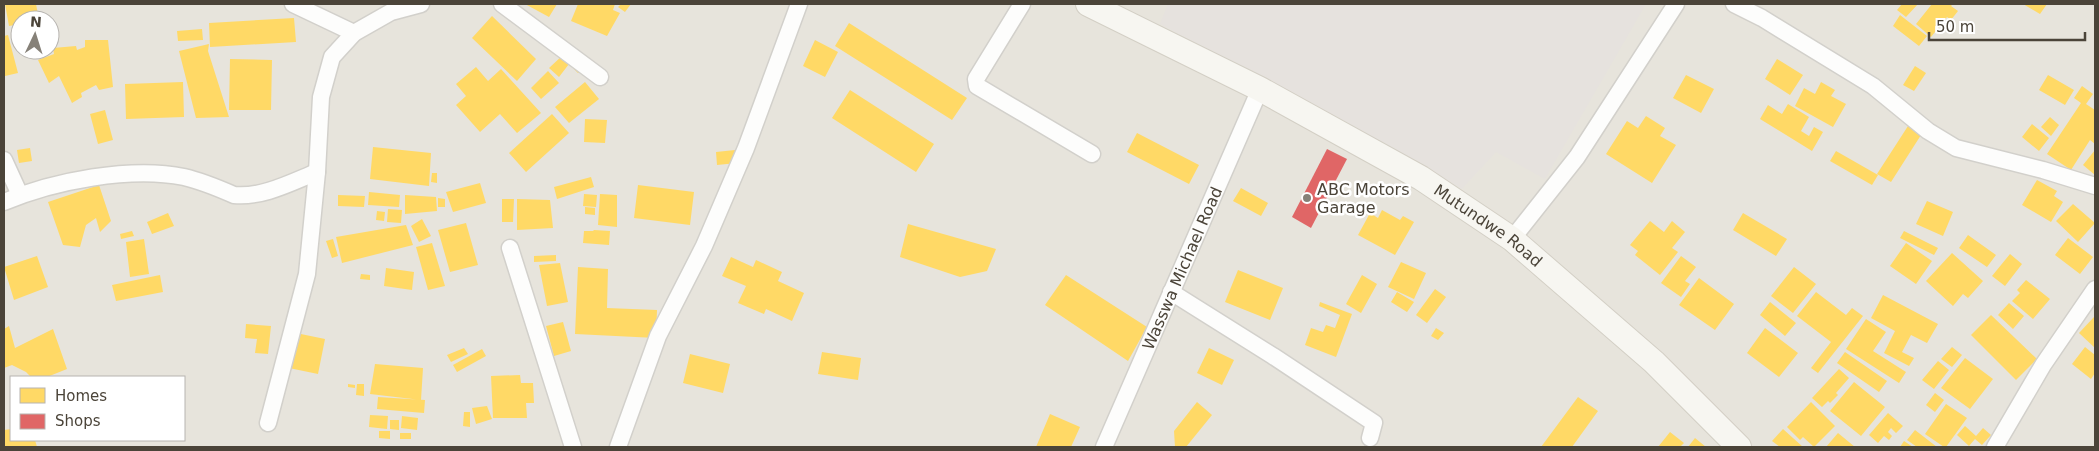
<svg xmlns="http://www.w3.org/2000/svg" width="2099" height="451" font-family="'DejaVu Sans',sans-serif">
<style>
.residential{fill:#e7e4dc;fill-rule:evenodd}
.industrial{fill:#e6e2de}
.homes{fill:#ffd966}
.shops{fill:#e06666}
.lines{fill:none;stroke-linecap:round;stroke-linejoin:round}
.minor-casing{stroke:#d2d0cb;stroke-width:19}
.secondary-casing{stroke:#d3cfc5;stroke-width:26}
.minor{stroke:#fdfdfc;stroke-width:16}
.secondary{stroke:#f7f6f1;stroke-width:24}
.poi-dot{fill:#868178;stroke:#fff;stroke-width:2}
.labels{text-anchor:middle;stroke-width:5;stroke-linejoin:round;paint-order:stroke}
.poi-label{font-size:16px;fill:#4b4439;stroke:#fff;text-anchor:start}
.street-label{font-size:16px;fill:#4b4439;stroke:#fff}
</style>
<rect width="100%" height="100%" fill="#f4f2ee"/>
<path class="residential" d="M4,4H2095V447H4ZM20,20H50V50H20ZM11,377H184V440H11Z"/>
<path class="industrial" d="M1168,4H1646L1545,179L1496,152L1462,189L1160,24Z"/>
<path class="homes" d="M5,4H36L39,20H20V24L9,26Z
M525,4H557L549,17Z
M578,4H615L613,10L620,13L607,36L571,21Z
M621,4H631L625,12L618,7Z
M1902,4H1918L1906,17L1897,10Z
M1932,4H1953L1951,6L1958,11L1951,20L1947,17L1931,37L1916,24Z
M2023,4H2047L2040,14Z
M1900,15L1927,36L1919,46L1893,26Z
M492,16L536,59L517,81L472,38Z
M294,18L296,42L210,47L209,23Z
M849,23L967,98L952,120L835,46Z
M202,29L203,40L178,41L177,31Z
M8,35L18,73L5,76L4,36Z
M85,40H108L113,87L99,90L96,85L81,93L82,97L72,103L59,76L49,83L38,60L54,54L53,48L76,46L77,50L85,47Z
M815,40L838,52L825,77L803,66Z
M209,44L208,51L229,117L196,118L179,51Z
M563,55L586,69L578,73L569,64L559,77L549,68Z
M230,59L272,60L271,110H229Z
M1777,59L1803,75L1790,95L1765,79Z
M1915,66L1926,73L1914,91L1903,85Z
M476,67L488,81L501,69L541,113L517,133L500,114L480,132L456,105L466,96L456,84Z
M548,71L559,83L541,99L531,88Z
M1686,75L1714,89L1701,113L1673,98Z
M2048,75L2074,90L2065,105L2039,90Z
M183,82L184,117L126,119L125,84Z
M585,82L599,99L569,123L555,107Z
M1821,82L1835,90L1831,96L1846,104L1833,127L1795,106L1804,88L1815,94Z
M2082,86L2093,94L2086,104L2095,110V144L2090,140L2071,170L2047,154L2081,103L2074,98Z
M850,90L934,144L916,172L832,118Z
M1788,104L1809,117L1801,131L1809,136L1814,127L1823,132L1812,151L1760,119L1768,105L1782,114Z
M105,110L113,140L98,144L90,114Z
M552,114L569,133L526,172L509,153Z
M1646,116L1665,128L1660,136L1676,145L1652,183L1606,154L1627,121L1638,128Z
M2050,117L2059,125L2051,136L2041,127Z
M585,119L607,120L605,143L584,142Z
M2032,124L2049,138L2039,151L2022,137Z
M1908,126L1921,135L1891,182L1877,174Z
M1137,133L1199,165L1189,184L1127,152Z
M373,147L431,153L429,186L370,179Z
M30,148L32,161L19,163L17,150Z
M735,150L737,163L717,165L716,152Z
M2095,150V175L2083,165Z
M1836,151L1878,175L1872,185L1830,161Z
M432,173H437V183L431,182Z
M591,177L594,187L557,199L554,187Z
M2037,180L2057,191L2054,196L2063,202L2051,222L2022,205Z
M480,183L486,203L453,212L446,192Z
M99,185L111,221L100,232L96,218L86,225L80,247L63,245L48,202Z
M638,185L694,192L690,225L634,218Z
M1241,188L1268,203L1261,216L1233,201Z
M369,192L400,195L399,207L368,205Z
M584,194L597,195L596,207L583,206Z
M600,194L617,195V227L598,225Z
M338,195L365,196L364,207L338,206Z
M405,195L436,197L437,211L405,214Z
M438,198L445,199V207H438Z
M502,199H514L513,222H502Z
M517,199L550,200L553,228L517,230Z
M1927,201L1953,212L1943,236L1916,224Z
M2073,204L2095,223L2078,242L2056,221Z
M585,207L595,208V215L585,214Z
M388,209L402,210L401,223L387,222Z
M1382,210L1400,220L1403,216L1414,222L1395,255L1358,235L1370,213L1378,218Z
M377,211L385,212L384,221L376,220Z
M168,213L174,226L152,234L147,222Z
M1743,213L1787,239L1776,256L1733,230Z
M422,219L431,236L419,242L411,226Z
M1650,221L1664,232L1672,221L1685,232L1672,248L1678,252L1660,275L1635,255L1638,251L1630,245Z
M466,223L478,265L450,272L438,230Z
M908,224L996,249L987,271L960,277L900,257Z
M406,225L413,245L342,263L336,237Z
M594,230L610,231L609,245L583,243L584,231H593Z
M132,231L134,236L121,239L120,234Z
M1904,231L1938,248L1934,255L1900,238Z
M1968,235L1996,255L1987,267L1959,248Z
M2068,238L2093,257L2080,274L2055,255Z
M144,239L149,274L130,277L126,242Z
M333,239L338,256L332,258L326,241Z
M432,243L445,286L428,290L416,247Z
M1906,243L1932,261L1916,284L1890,266Z
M1952,253L1983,281L1968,298L1963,294L1953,306L1926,281Z
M2010,254L2022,264L2005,286L1992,276Z
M556,255V261L534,262V256Z
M37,256L48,287L14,300L4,267Z
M1681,256L1696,267L1685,281L1690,284L1681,297L1661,283Z
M731,257L753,267L756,260L782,272L778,281L804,293L792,321L766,309L764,314L738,303L746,286L722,276Z
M1401,262L1426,273L1414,299L1388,287Z
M560,263L568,302L547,306L539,265Z
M578,267L608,269L607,308L657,310L656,338L575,334Z
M1794,267L1816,284L1793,313L1771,296Z
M386,268L414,272L412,290L384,286Z
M1238,270L1283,288L1270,320L1225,302Z
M361,274L370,275V280L360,279Z
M160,275L163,292L116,301L112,285Z
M1066,275L1147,327L1128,361L1045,305Z
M1362,275L1377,284L1361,313L1346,304Z
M1699,278L1734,304L1715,330L1679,305Z
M2026,280L2050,299L2033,319L2012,301L2020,293L2017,290Z
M1435,289L1446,297L1427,323L1416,315Z
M1397,292L1414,302L1407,312L1391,302Z
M1816,292L1846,315L1852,308L1863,316L1818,373L1811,368L1831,342L1797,316Z
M1883,295L1938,324L1927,343L1911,335L1902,352L1914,358L1909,366L1884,353L1895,331L1871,318Z
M1320,302L1352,314L1336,357L1305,345L1311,328L1323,332L1326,325L1335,328L1340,315L1319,306Z
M1770,302L1796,323L1785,336L1760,315Z
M2009,303L2024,316L2013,329L1998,315Z
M1991,315L2037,359L2016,380L1971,335Z
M2094,317L2095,318V348L2079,333Z
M1866,319L1886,332L1873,351L1906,372L1899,383L1846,349Z
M563,322L571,351L554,356L546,326Z
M246,324L271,326L268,354L255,353L257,339L245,338Z
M9,326L15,348L53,329L67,369L47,377H31L26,372L12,365L4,368V329Z
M1436,328L1444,333L1438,340L1431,336Z
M1765,328L1798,353L1779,377L1747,353Z
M296,333L325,339L318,374L289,368Z
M1952,347L1962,355L1952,367L1941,359Z
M2085,347L2095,355V373L2091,379L2072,364Z
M464,348L468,354L451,362L447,355Z
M1209,348L1234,360L1222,385L1197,373Z
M482,349L486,356L457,372L453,365Z
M822,352L861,358L858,380L818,374Z
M1845,352L1887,381L1879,392L1837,363Z
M690,354L730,364L723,393L683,383Z
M1965,358L1993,379L1970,409L1941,388Z
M1938,361L1949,370L1934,389L1922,380Z
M375,364L423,368L421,400L370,394Z
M1839,369L1849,378L1836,393L1838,395L1830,403L1828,401L1822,407L1812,398Z
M520,375L521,383H533L534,403H526L527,418H493L491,376Z
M1854,382L1885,407L1861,436L1830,411Z
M348,384L355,385V388L348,387Z
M357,384H364V396L356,395Z
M1935,393L1944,400L1935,412L1926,405Z
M378,397L425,400L424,413L377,409Z
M1578,397L1598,411L1572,447H1541Z
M1197,402L1212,415L1186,447H1175L1174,431Z
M1811,402L1835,426L1814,447L1803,437L1800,440L1787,427Z
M1946,404L1967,418L1946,447H1944L1925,434Z
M487,406L492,419L476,424L472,408Z
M464,412H470V427L463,426Z
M1888,413L1903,426L1896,433L1891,428L1888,432L1892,436L1889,440L1884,436L1878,443L1869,435Z
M1050,414L1080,427L1071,447H1036Z
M370,415L388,416L387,429L369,427Z
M402,416L418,418L417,430L401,428Z
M390,420H399V430L390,429Z
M1965,426L1976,436L1983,428L1991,435L1982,445L1975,439L1969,446L1957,435Z
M11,429V440H35L37,447H4V430Z
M1783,429L1803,447H1780L1772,441Z
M1915,430L1937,447H1917L1907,440Z
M379,431H390V439L379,438Z
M1670,432L1684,443L1680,447H1658Z
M400,433H411V439H400Z
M1838,433L1855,447H1826Z
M1695,438L1706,447H1688Z
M1904,441L1913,447H1900Z"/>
<path class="shops" d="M1327,149L1347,159L1311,228L1292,217Z"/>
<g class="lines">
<g class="minor-casing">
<g id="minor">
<path d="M293,4L354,33"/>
<path d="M502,4L600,77"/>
<path d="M1022,4L976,79L977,86L1092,154"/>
<path d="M1734,4L1762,18L1873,86L1928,131L1956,148L2043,170L2095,186"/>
<path d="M4,160L20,195"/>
<path d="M4,202C53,181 131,166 184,177C201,181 218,188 234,195C262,198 292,182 317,172"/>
<path d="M1512,239L1577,157L1676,4"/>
<path d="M510,248L573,447"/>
<path d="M1171,292L1273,356L1374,423L1370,438"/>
<path d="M268,423L307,274L317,172L321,97L332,57L354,33L391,12L421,4"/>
<path d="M618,447L658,336L704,246L746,148L799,4"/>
<path id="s1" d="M1104,447L1260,89"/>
<path d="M1995,447L2043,365L2095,289"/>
</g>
</g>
<g class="secondary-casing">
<g id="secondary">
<path id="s2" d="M1088,4L1260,89L1421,178L1512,239L1654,362L1739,447"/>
</g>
</g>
<use href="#minor" class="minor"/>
<use href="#secondary" class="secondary"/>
</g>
<circle class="poi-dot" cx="1307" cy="198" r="5"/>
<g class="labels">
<g class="poi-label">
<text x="1317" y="195">ABC Motors<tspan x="1317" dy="18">Garage</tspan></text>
</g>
<g class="street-label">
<text dy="6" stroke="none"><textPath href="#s2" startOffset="458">Mutundwe Road</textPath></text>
<text dy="6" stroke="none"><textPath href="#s1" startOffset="195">Wasswa Michael Road</textPath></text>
</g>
</g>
<rect width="2099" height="451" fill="none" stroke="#4b4439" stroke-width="10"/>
<rect x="10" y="376" width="175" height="65" fill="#ffffff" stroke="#b7b4b0"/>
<rect x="20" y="388" width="25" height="15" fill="#ffd966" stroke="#b7b4b0"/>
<text x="55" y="401" font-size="15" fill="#4b4439">Homes</text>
<rect x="20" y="414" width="25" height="15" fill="#e06666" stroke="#b7b4b0"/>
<text x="55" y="426" font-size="15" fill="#4b4439">Shops</text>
<g transform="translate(35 35) rotate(4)"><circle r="24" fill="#ffffff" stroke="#b7b4b0"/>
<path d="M0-4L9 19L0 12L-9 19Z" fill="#868178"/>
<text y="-8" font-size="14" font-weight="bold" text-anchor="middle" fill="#4b4439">N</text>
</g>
<path d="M1929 32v8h156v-8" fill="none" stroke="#4b4439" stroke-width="2.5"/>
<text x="1936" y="32" font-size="15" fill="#4b4439" stroke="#ffffff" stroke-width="4" paint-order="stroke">50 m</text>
</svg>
